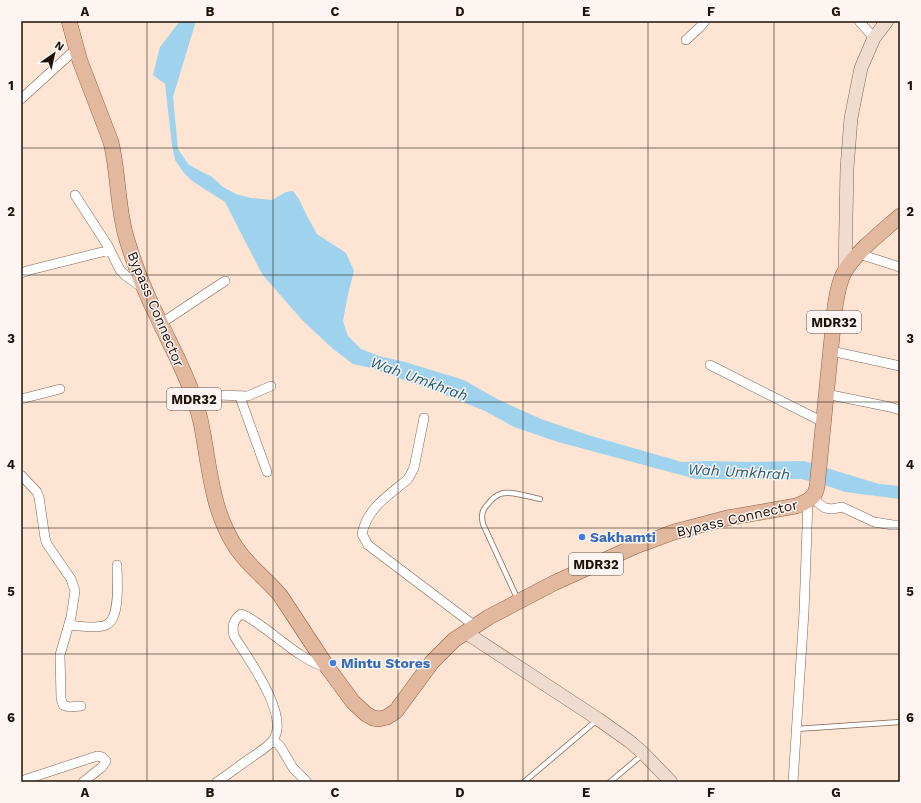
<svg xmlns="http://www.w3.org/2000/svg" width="921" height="803" font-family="'Work Sans',sans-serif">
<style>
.water{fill:#9fd2ed}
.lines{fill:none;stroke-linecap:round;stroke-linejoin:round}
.lane-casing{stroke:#7f6451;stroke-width:6}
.street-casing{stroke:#7f6451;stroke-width:10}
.secondary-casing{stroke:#7f6451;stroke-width:14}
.primary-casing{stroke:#905f41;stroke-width:16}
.lane{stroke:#fff;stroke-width:4.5}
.street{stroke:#fff;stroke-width:9}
.secondary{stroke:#f0dbcf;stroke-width:13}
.primary{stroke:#e2b89f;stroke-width:15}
.grid{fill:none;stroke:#1c120a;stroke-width:1;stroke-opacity:0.55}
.shop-dot{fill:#3f7fe0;stroke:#fcf5f1;stroke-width:1.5}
.labels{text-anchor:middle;stroke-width:3;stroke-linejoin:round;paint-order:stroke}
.shield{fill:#fcf5f1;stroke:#5f564f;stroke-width:1}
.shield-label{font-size:13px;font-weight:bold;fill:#1c120a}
.street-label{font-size:14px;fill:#1c120a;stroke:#fcf5f1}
.shop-label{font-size:14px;font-weight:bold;fill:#366cbe;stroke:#fcf5f1;text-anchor:start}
.water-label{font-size:15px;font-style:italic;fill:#1d5b76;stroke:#fcf5f1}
.neatline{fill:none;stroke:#1c120a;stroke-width:1.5}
.grid-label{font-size:13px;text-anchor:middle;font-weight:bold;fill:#1c120a}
</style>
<rect width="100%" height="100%" fill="#fde4d3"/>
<path class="water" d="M180,21H196L173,97L178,149L189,165L212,177L223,187L236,194L251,198L272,200L286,192L293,191L299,199L307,216L317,234L346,253L354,271L348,294L343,321L348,336L361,349L379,356L405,362L464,380L497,399L541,419L588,435L682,462L706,461L752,462L804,461L879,484L900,486V499L845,492L822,484L801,479H696L558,442L514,427L485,411L448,396L371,368L353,364L332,348L302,320L262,274L225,202L192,181L184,173L175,160L172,145L165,84L153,75L160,47Z"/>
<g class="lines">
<g class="lane-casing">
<path id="lane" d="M518,600L483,524C481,515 482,510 488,504C491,500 495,496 500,494C509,490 530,497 540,499
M796,729L900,722
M524,782L597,720
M610,782L642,755"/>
</g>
<g class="street-casing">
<path id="street" d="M859,21L874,38
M686,40L700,27L705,21
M21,99L76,49
M75,195L108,246L120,270L126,276L144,289
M859,254L900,267
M21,273L30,270L110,250
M160,324L225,281
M831,351L900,366
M710,365L823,422
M826,394L890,407L900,410
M240,397L267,472
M21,399L60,389
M195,402L216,395L248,396L271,386
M424,418L414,468L408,479C388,496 367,508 362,534L368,545L475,626
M21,475L37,492L39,497L45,538L47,544L71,579L75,591L71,617L60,655L61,698L63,705L69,707L81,706
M814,496L818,503L825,508L832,509L842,507L874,522L893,525H900
M69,625C78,626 98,629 106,625C121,619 117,579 117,565
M273,740L280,746L293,768L307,782
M21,781L97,756L102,757L106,761L102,767L83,782
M217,782C229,774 240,765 252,757C259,752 268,747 273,740C291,716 247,657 234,636C232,626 233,620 241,614C248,616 254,621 260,625C282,640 301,660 328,668
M793,782L804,612L808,501"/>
</g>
<g class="secondary-casing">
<path id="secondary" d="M845,271L847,168L851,118L861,68L874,38L887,21
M465,632L598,719L629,741L643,753L671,782"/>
</g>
<g class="primary-casing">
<path id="primary" d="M69,21L80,61L111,142C119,175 117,208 127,240C135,266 145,292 157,316C169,342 183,367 192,393C196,404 200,416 202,428C210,470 212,512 237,549C249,566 266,579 280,595L328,668L353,702L366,714L373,718L379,719L387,717L396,711L432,662L454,640L489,617L554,583L636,546L674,532L727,518L796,506C806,502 815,499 817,487L835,307C837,295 839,281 845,271C857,251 883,231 900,216"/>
</g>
<use href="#lane" class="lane"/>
<use href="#street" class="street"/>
<use href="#secondary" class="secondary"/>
<use href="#primary" class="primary"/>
</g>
<path class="grid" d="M147,21V782M273,21V782M398,21V782M523,21V782M648,21V782M774,21V782M21,148H900M21,275H900M21,402H900M21,528H900M21,654H900"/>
<g class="shop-dot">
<circle cx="582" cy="537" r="4"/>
<circle cx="333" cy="663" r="4"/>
</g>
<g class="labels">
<g class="shield">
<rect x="807" y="311" width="54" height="22" rx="3"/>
<rect x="167" y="388" width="54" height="22" rx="3"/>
<rect x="569" y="553" width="54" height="22" rx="3"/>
</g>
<g class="shield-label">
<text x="834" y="327">MDR32</text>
<text x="194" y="404">MDR32</text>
<text x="596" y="569">MDR32</text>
</g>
<g class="street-label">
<text transform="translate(156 309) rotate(67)" y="5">Bypass Connector</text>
<text transform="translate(737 518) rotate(-13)" y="5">Bypass Connector</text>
</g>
<g class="shop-label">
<text x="590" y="542">Sakhamti</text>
<text x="341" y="668">Mintu Stores</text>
</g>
<g class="water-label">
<text transform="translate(419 379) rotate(20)" y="5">Wah Umkhrah</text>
<text transform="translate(739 472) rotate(3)" y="5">Wah Umkhrah</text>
</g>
</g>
<rect width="921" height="803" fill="none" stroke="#fcf5f1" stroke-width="44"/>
<g transform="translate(54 54) rotate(34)" stroke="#fcf5f1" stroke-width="3" paint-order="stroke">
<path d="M0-3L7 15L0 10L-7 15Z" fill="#1c120a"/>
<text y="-6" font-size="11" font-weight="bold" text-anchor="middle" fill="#1c120a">N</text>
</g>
<rect x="22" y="22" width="877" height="759" class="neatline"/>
<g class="grid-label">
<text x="85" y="16">A</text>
<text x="210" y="16">B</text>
<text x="335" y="16">C</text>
<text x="460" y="16">D</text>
<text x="586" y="16">E</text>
<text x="711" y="16">F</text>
<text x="836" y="16">G</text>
<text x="11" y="90">1</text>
<text x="910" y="90">1</text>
<text x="11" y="216">2</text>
<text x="910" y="216">2</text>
<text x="11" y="343">3</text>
<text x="910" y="343">3</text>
<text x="11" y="469">4</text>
<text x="910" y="469">4</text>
<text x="11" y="596">5</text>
<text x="910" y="596">5</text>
<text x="11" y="722">6</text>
<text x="910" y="722">6</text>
<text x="85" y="797">A</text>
<text x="210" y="797">B</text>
<text x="335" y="797">C</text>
<text x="460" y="797">D</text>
<text x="586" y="797">E</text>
<text x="711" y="797">F</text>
<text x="836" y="797">G</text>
</g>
</svg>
